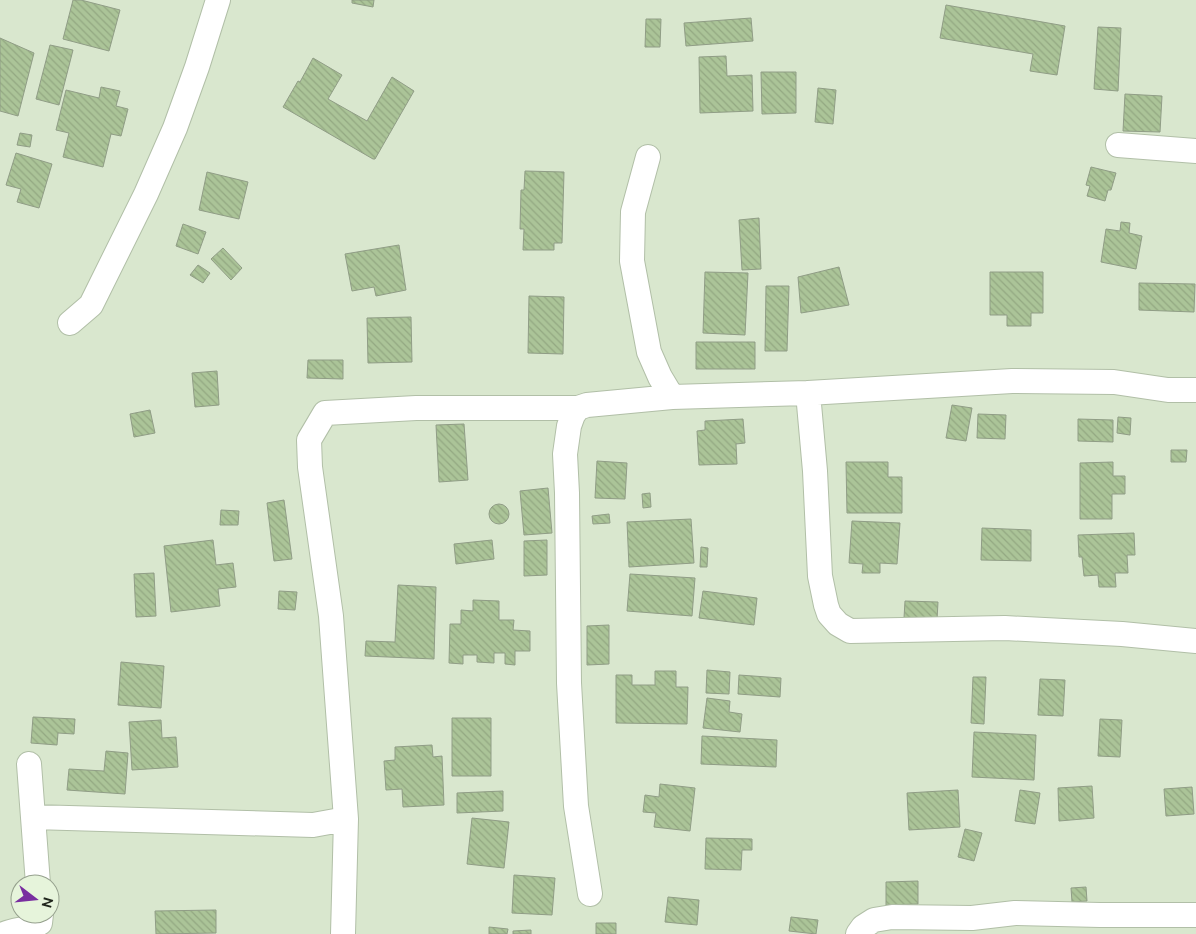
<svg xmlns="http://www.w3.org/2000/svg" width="1196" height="934" font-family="Ubuntu,sans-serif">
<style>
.building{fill:url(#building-back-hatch);stroke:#909d86}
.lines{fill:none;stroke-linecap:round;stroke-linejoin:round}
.street-casing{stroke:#b1bfa7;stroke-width:26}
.street{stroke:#fff;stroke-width:24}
</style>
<defs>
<pattern id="building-back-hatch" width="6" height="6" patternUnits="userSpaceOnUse" patternTransform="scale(1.25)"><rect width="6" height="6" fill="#abc498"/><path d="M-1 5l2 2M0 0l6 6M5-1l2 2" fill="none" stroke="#93a882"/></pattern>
</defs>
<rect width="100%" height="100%" fill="#d9e7ce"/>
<path class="building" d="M73,0H81L120,10L109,51L63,39Z
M352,0H374L373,7L352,3Z
M946,5L1065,26L1057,75L1030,71L1033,54L940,38Z
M751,18L753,41L686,46L684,23Z
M646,19H661L660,47H645Z
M1098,27L1121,28L1118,91L1094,89Z
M0,38L34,53L18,116L0,111Z
M50,45L73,50L59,105L36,99Z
M726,56L727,76L752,75L753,111L700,113L699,57Z
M313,58L342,75L328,99L367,121L392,77L414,91L375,159H373L283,107L298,81L300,82Z
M761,72H796V113L762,114Z
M101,87L120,91L116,106L128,109L121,136L111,134L103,167L63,157L69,133L56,130L66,90L99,98Z
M818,88L836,90L833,124L815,122Z
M1125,94L1162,96L1160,132L1123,131Z
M20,133L32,135L30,147L17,145Z
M16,153L52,164L39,208L17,202L21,189L6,185Z
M1091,167L1116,173L1111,190H1108L1105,201L1087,196L1090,186L1086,185Z
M525,171L564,172L562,243H554V250H523L524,229H520L521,190H524Z
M207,172L248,182L239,219L199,210Z
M759,218L761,269L742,270L739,220Z
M1121,222L1130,223L1129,233L1142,236L1136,269L1101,262L1106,229L1120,231Z
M183,224L206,232L198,254L176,246Z
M399,245L406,290L376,296L374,287L352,291L345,254Z
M223,248L242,268L231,280L211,259Z
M198,265L210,273L203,283L190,275Z
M839,267L849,305L801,313L798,277Z
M705,272L748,273L745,335L703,333Z
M990,272H1043V313H1031V326H1007V315H990Z
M1139,283L1195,284L1194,312L1139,310Z
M766,286H789L787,351H765Z
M529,296L564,297L563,354L528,353Z
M411,317L412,362L368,363L367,318Z
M696,342H755V369H696Z
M308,360H343V379L307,378Z
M217,371L219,405L195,407L192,373Z
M952,405L972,408L966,441L946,438Z
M150,410L155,433L134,437L130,414Z
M978,414L1006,415L1005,439L977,438Z
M1118,417L1131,418L1130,435L1117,433Z
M743,419L745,443L736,444L737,464L699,465L697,431L705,430V421Z
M1078,419L1113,420V442L1078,441Z
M464,424L468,480L439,482L436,425Z
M1171,450H1187L1186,462H1171Z
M597,461L627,463L625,499L595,498Z
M846,462H888V477H902V513H847Z
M1113,462V476H1125V494H1112V519H1080V463Z
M548,488L552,533L524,535L520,491Z
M650,493L651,507L643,508L642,494Z
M284,500L292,559L274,561L267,503Z
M489 514a10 10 0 1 1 20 0a10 10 0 1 1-20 0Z
M221,510L239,511L238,525H220Z
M609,514L610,523L593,524L592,516Z
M691,519L694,563L629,567L627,522Z
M852,521L900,523L897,564L880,563V573H862L863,564L849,563Z
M982,528L1031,530V561L981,560Z
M1134,533L1135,555H1127L1128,573H1115L1116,587H1099L1098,575L1084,576L1082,557H1079L1078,535Z
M213,540L216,565L233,563L236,587L218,589L220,606L171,612L164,546Z
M492,540L494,559L456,564L454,544Z
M547,540V575L524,576V541Z
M701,547L708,548L707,567H700Z
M154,573L156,616L136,617L134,574Z
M630,574L695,578L692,616L627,611Z
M398,585L436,587L434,659L365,656L366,641L395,642Z
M279,591L297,592L295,610L278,609Z
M703,591L757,598L754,625L699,618Z
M473,600L499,601V620H514L513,630L530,631V651H515V665L505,664V653H494V663L477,662V655H463V664L449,663L450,624H461V610L473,611Z
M905,601L938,602L937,620L904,618Z
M609,625V664L587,665V626Z
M121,662L164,666L161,708L118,705Z
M707,670L730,672L729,694L706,693Z
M655,671H676V687H688L687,724L616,723V675H632V685H655Z
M739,675L781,678L780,697L738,694Z
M973,677H986L984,724L971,723Z
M1040,679L1065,680L1063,716L1038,715Z
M707,698L730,701L729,712L742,714L740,732L703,728Z
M33,717L75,719L74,734L58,733L57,745L31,743Z
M452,718H491V776H452Z
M1100,719L1122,720L1120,757L1098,756Z
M161,720L162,738L176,737L178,767L132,770L129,722Z
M974,732L1036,735L1034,780L972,777Z
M702,736L777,740L776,767L701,764Z
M432,745L433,757L442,756L444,805L403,807L402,789L386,790L384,761L395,760V747Z
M106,751L128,753L125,794L67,790L69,769L104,771Z
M660,784L695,788L690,831L654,827L656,813L643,812L645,795L659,797Z
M1092,786L1094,818L1059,821L1058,788Z
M1192,787L1194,814L1166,816L1164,789Z
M958,790L960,827L909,830L907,793Z
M1020,790L1040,793L1035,824L1015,821Z
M503,791V811L457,813V793Z
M472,818L509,822L504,868L467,864Z
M965,829L982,833L974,861L958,857Z
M706,838L752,839V850H742L741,870L705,869Z
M514,875L555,878L552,915L512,913Z
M918,881V904L886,905V882Z
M1086,887L1087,901L1072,902L1071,888Z
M668,897L699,900L697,925L665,922Z
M216,910V933L156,934L155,911Z
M791,917L818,920L816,934L789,931Z
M596,923H616V934H596Z
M489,927L508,929L507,934H489Z
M531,930V934H513V931Z"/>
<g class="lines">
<g class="street-casing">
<path id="street" d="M1118,145L1196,151
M648,157L633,212L632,261L649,352L660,377L672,397L808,393L1012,381L1114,382L1168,390H1196
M70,323L91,305L146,194L175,128L197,67L218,0
M808,393L815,471L820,576L826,605L829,614L838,624L850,631L1005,628L1122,634L1196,641
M29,764L38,884
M33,817L313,825L346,819L331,616L310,467L309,440L325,413L416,408H578
M590,894L576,806L569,683L567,493L565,454L569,426L573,415L578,408L587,405L672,397
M4,934C17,929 28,930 40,923L41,914
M343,934L346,819
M858,934L863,927L874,920L892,917L972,918L1015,913L1100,915H1196"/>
</g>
<use href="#street" class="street"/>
</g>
<g transform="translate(35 899) rotate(106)"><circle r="24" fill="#e6f4db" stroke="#96a18e"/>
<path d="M0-4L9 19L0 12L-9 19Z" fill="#792ea0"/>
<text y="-8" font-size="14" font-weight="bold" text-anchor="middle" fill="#1f251b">N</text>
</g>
</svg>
